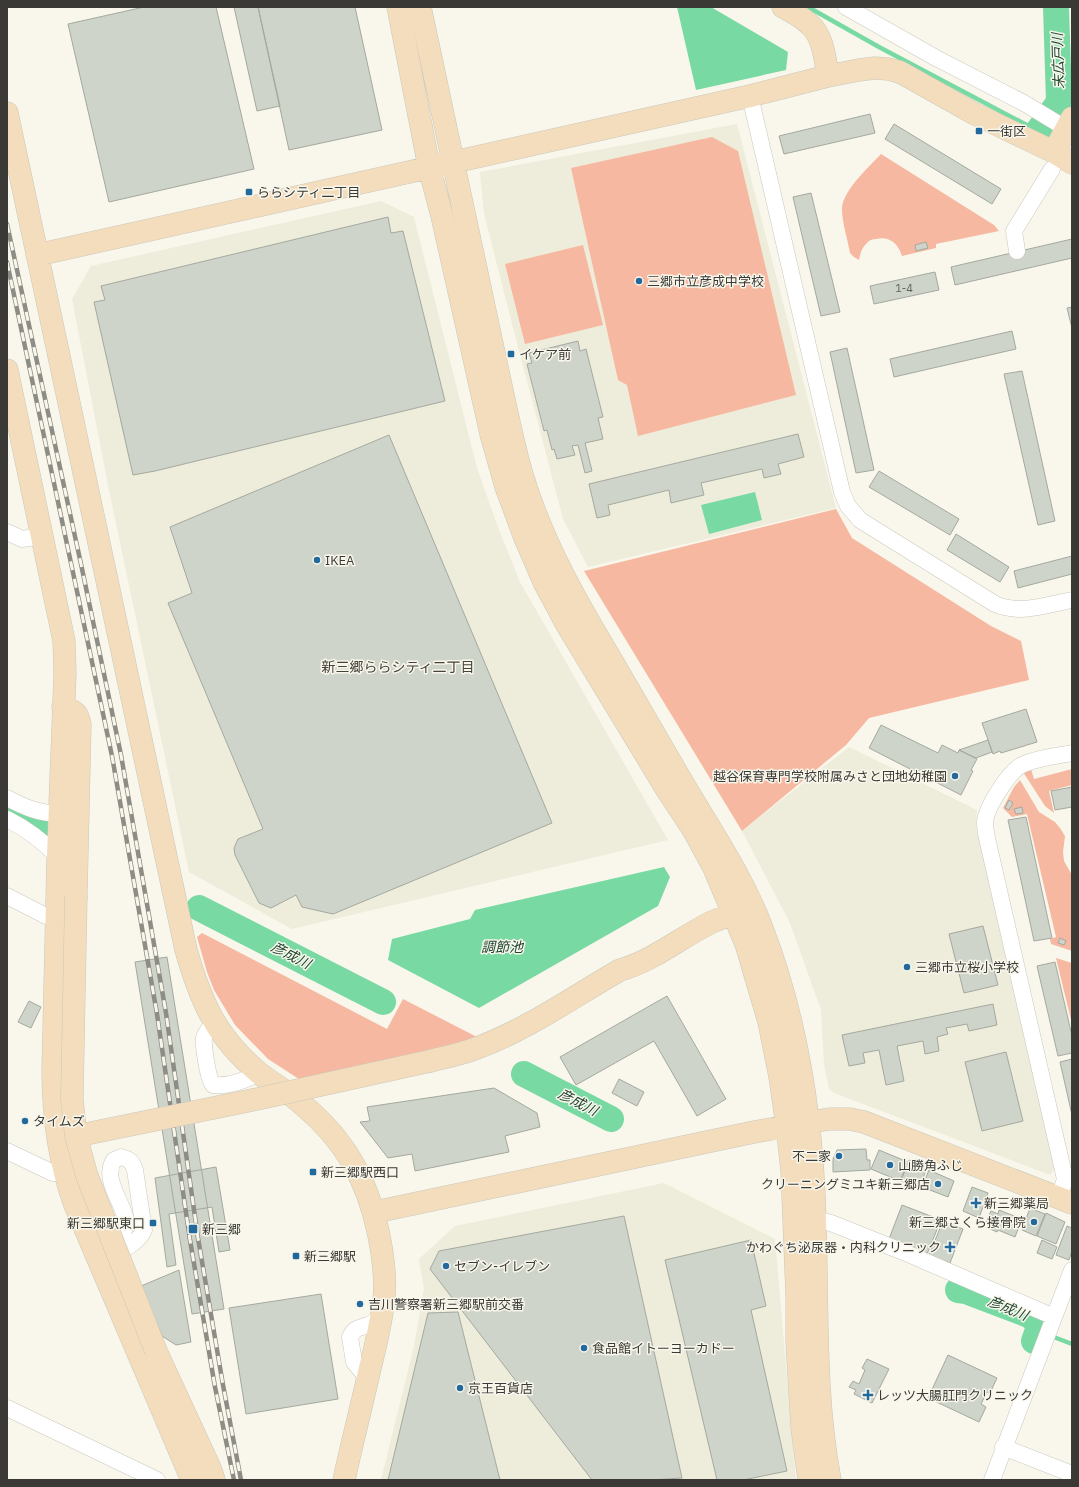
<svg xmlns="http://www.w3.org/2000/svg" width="1079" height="1487" font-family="'IBM Plex Sans','Noto Sans JP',sans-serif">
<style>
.built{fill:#eeecda}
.green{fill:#f6b8a0}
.water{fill:#78d9a3}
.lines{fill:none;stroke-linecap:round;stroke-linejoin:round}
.stream{stroke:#78d9a3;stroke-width:4.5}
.river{stroke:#78d9a3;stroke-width:26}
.building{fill:#cfd4ca;stroke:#a4a99f}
.street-casing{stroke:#cac8bd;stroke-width:17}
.secondary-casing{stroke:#cac8bd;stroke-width:23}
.street{stroke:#fff;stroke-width:16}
.secondary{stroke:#f3ddbc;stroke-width:22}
.rail-casing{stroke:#8d8c85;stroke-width:4.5}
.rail{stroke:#f9f7ec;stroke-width:3;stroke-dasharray:9;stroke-linecap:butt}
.secondary-bridge-casing{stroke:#cac8bd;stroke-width:23;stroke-linecap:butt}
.secondary-bridge{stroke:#f3ddbc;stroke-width:22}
.poi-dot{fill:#226a9e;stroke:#f9f7ec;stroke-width:1.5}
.labels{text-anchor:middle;stroke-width:3;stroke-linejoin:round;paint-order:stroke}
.number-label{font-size:11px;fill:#5f605a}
.poi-label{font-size:13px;fill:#3a3935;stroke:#f9f7ec;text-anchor:start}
.water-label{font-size:14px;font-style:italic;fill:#1d4530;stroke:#f9f7ec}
.neighbourhood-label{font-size:14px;fill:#444239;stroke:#f9f7ec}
</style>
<rect width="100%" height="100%" fill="#f9f7ec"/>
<path class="built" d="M737,124L836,508L588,567L563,519L518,347L484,214L480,172Z
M381,201L414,217L477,468L498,527L520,582L668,840L292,929L189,872L108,485L72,299L91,266Z
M849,747L977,810L976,826L1056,1167L1050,1175L834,1093L829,1089L824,1064L821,1010L790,923L742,831Z
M664,1183L775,1239L796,1480H381L414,1346L424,1289L419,1259L455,1226Z"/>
<path class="green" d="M712,137L738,151L796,395L638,436L627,385L618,380L571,168Z
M881,154L994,225L999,231L936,244V248L902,256C898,243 889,236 876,239C873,239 869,240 867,243C862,247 860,254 859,260L854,257L850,253C848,241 842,222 842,210C841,192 869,167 881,154Z
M583,245L603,325L525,344L505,264Z
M836,509L852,538L991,626L1021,641L1029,680L869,718L846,745L742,831L584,571Z
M1031,769L1034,779L1072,769V785L1049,791L1054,813L1045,806L1023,772Z
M1020,780L1039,812L1055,822L1060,828L1065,836L1063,852L1064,861L1072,875V951L1051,944L1050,939L1056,937L1027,814L1012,817L1003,808L1014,787Z
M202,933L387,1029L403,999L477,1037L449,1048L302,1081L268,1059L235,1025L214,990L207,972L197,937Z
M1056,958L1072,963V1024Z"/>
<path class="water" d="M677,7H711L788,52L786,70L696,90Z
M755,492L762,520L709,534L701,505Z
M664,867L670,877L658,906L479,1008L388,960L392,939L470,919L475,910Z"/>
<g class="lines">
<path class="stream" d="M808,7L879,47L1038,131
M1038,1331L1072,1344"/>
<path class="river" d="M1038,131L1059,102L1056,7
M7,808L46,828
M199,908L383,1002
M524,1074L611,1119
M958,1290L966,1291L1029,1315L1037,1321L1038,1330L1034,1341"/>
</g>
<path class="building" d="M144,7H216L254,169L109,202L68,24Z
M234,7H258L280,106L257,111Z
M258,7H355L382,130L289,150Z
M870,114L875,133L784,154L779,136Z
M894,124L1001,189L992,204L885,139Z
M811,193L840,312L821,316L793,197Z
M388,217L391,233L403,231L445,401L155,471L133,475L94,302L105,300L101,286Z
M1072,239V258L955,285L951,267Z
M926,242L928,248L916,251L915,245Z
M935,272L939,290L874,304L870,286Z
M1072,307V328L1067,308Z
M1012,331L1016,349L894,377L890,359Z
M578,341L580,351L586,349L603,417L598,418L603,439L585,443L592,471L585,473L578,445L572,446L575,455L557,459L554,449L552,450L547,430L544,431L527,364L532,363L529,353Z
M847,348L874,470L856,473L830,352Z
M1022,371L1055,521L1038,525L1004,374Z
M798,434L804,457L778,464L781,474L764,478L762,469L701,483L704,495L671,503L669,490L608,505L610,515L597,518L589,484Z
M389,435L552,823L333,914L302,907L296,895L271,908L259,903L235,855L234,848L238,839L263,829L168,603L192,593L170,527Z
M879,471L959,519L950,535L869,487Z
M956,534L1009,567L1000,582L947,550Z
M1072,556V574L1018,588L1014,571Z
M1026,709L1037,742L1001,753L1000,751L993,754L982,723Z
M881,725L938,753L942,745L958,753L959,750L977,759L971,770L973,771L961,795L869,748Z
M988,740L992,752L976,758L959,750Z
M1072,787V807L1055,810L1051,791Z
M1009,800L1013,803L1009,810L1005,808Z
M1022,807L1023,813L1016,814L1014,809Z
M1026,817L1052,938L1034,941L1008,820Z
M983,926L998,985L964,993L949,934Z
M1060,938L1066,941L1064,945L1058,943Z
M167,957L224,1309L192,1314L135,962Z
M1055,962L1072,1036V1053L1058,1056L1037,966Z
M667,996L726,1099L697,1116L654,1041L576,1085L560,1057Z
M29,1001L41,1007L31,1028L18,1022Z
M993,1004L997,1025L969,1031L967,1024L946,1028L948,1034L937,1037L939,1051L925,1054L923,1041L897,1046L904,1081L886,1085L879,1050L863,1053L865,1063L849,1066L842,1035Z
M1006,1052L1023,1121L982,1131L965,1062Z
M1072,1059V1115L1060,1062Z
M619,1079L644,1092L637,1106L612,1093Z
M494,1088L537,1113L540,1127L505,1136L509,1152L415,1171L412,1154L388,1158L360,1122L370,1121L367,1107Z
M866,1149L867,1160H870V1170L833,1172V1159L837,1150Z
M879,1150L908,1162L900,1181L871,1169Z
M909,1160L927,1167L922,1181L919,1180L916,1187L901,1181Z
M216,1167L230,1250L219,1252L212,1207L169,1214L176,1265L167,1267L155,1178Z
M929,1170L954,1181L948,1197L922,1187Z
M972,1187L988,1193L979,1218L963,1211Z
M902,1205L941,1220L927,1254L889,1239Z
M1030,1208L1045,1214L1036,1236L1022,1230Z
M999,1210L1022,1219L1015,1237L998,1230L997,1232L988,1228L990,1223L986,1222L991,1211L998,1214Z
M1046,1213L1065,1222L1056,1244L1037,1236Z
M624,1216L682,1478L651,1480H592L430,1269L439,1251Z
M943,1221L963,1229L950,1263L929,1255Z
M1067,1226L1072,1228V1251L1069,1260L1056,1255Z
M751,1240L766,1306L751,1310L787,1471L743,1480H717L665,1260Z
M1042,1240L1057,1247L1052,1259L1037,1253Z
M179,1270L191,1342L176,1345L162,1336L141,1286Z
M321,1294L338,1399L246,1414L229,1308Z
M458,1312L500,1480H388L428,1313Z
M948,1355L997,1378L990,1393L987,1392L981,1404L986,1407L979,1422L928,1398Z
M867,1359L889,1369L872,1403L854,1394L856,1390L849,1387L853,1381L859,1384L865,1370L862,1368Z"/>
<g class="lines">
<g class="street-casing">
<path id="street" d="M846,7L936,58L1024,103L1067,129
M750,96L842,492L848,506L860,520L995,604C1021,615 1045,605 1072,600
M1017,251L1014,231L1052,169
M7,532L22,539L42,536
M7,798C26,808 38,813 60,814
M7,819C27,829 43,841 58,857
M7,896L46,916L57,917
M214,1022C211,1026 205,1033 204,1038C203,1046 208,1079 213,1085C228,1087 246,1080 260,1073
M7,1151L53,1173H65
M121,1157C130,1159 132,1162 135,1170L144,1230C138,1243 122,1252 108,1254C104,1255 99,1253 95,1252C97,1250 99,1247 101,1245C108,1238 119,1240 124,1231C134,1212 99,1183 114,1160Z
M1059,1198L1065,1179L987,838C986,833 985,827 985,822C986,808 1010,769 1024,764C1038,758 1057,756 1072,753
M815,1219L831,1223L906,1253L1054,1317
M368,1379L354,1362L350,1337C356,1326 358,1329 368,1325C372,1324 377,1319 381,1316
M7,1408L157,1480
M1003,1447L1072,1474
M992,1480L1072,1270"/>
</g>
<g class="secondary-casing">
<path id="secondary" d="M398,7L429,167L442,216L491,434L506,487L525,538L544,582L567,625L667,790L694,831L714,868L746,944L769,1022L780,1077L787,1126L792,1171L797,1297V1342L802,1427L809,1480
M420,7L506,409C512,435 517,461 526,487C546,549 579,606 612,661C636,703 660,744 684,785C712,832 744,879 763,931C798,1023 813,1125 815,1223C818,1309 814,1395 830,1480
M783,7C792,12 802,17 809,24C823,35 825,59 828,76
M7,113L186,950C201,1002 216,1037 259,1073C273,1084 290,1093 303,1105C346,1141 368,1181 379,1236C383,1256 386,1278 384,1299C381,1322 376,1345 370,1368C362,1405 352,1442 344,1480
M1054,152L1072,118
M37,255L750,96L828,76L859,70L875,68L888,69L900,72L975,114L1054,152L1072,163
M7,370L64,641L65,673L58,857L53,1070C53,1116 59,1162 75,1205L192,1480
M63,707C75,711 78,713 80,725L76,896
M430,1061C446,1057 462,1054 477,1048C528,1029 573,997 620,970C653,961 681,937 712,922C725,916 733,915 746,907
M375,1212L754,1132L829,1119H850L864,1122L1072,1203
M156,1351L210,1468L214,1480"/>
</g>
<use href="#street" class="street"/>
<use href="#secondary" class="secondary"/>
<g class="rail-casing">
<path id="rail" d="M7,224L81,564L121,755L166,1013L198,1238L223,1385L241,1480
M7,262L112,756L157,1014L190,1240L215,1387L234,1480"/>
</g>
<use href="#rail" class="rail"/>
<g class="secondary-bridge-casing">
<path id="secondary-bridge" d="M76,896L72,1099L76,1136L87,1176L156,1351
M76,1136L262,1098L430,1061"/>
</g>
<use href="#secondary-bridge" class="secondary-bridge"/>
</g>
<g class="poi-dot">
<rect x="975" y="127" width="8" height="8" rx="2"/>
<rect x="245" y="188" width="8" height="8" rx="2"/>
<circle cx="639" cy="281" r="4"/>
<rect x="507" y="350" width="8" height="8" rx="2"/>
<circle cx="317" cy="560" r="4"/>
<circle cx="955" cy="776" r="4"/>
<circle cx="907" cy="967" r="4"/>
<circle cx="25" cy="1121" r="4"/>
<circle cx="839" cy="1156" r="4"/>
<circle cx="890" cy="1165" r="4"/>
<rect x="309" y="1168" width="8" height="8" rx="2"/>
<circle cx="938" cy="1184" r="4"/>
<path d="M974 1197h4v4h4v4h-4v4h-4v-4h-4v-4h4z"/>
<circle cx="1034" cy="1222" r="4"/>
<rect x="149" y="1219" width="8" height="8" rx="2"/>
<rect x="188" y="1224" width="10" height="10" rx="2"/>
<path d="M948 1241h4v4h4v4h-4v4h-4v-4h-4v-4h4z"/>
<rect x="292" y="1252" width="8" height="8" rx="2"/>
<circle cx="446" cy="1266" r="4"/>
<circle cx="360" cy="1304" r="4"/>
<circle cx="584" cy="1348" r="4"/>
<circle cx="460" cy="1388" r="4"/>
<path d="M866 1389h4v4h4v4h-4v4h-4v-4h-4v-4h4z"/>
</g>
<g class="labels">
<g class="number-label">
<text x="904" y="292">1-4</text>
</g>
<g class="poi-label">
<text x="987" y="136">一街区</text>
<text x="257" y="197">ららシティ二丁目</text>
<text x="647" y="286">三郷市立彦成中学校</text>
<text x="519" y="359">イケア前</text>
<text x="325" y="565">IKEA</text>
<text x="947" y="781" text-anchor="end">越谷保育専門学校附属みさと団地幼稚園</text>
<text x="915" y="972">三郷市立桜小学校</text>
<text x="33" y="1126">タイムズ</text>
<text x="831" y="1161" text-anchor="end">不二家</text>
<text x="898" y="1170">山勝角ふじ</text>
<text x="321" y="1177">新三郷駅西口</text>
<text x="930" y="1189" text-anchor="end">クリーニングミユキ新三郷店</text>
<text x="984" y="1208">新三郷薬局</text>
<text x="1026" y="1227" text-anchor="end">新三郷さくら接骨院</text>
<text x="145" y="1228" text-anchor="end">新三郷駅東口</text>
<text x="202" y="1234">新三郷</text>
<text x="941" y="1252" text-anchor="end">かわぐち泌尿器・内科クリニック</text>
<text x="304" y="1261">新三郷駅</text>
<text x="454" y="1271">セブン-イレブン</text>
<text x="368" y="1309">吉川警察署新三郷駅前交番</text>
<text x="592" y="1353">食品館イトーヨーカドー</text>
<text x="468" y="1393">京王百貨店</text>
<text x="877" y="1400">レッツ大腸肛門クリニック</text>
</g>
<g class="water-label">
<text transform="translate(1058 61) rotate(-92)" y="5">末広戸川</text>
<text x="502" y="952">調節池</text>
<text transform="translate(291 955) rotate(27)" y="5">彦成川</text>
<text transform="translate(578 1102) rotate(27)" y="5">彦成川</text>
<text transform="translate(1008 1308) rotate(23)" y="5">彦成川</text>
</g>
<g class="neighbourhood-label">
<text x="398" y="672">新三郷ららシティ二丁目</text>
</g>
</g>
<rect width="1079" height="1487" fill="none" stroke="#3a3935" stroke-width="16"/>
</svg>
